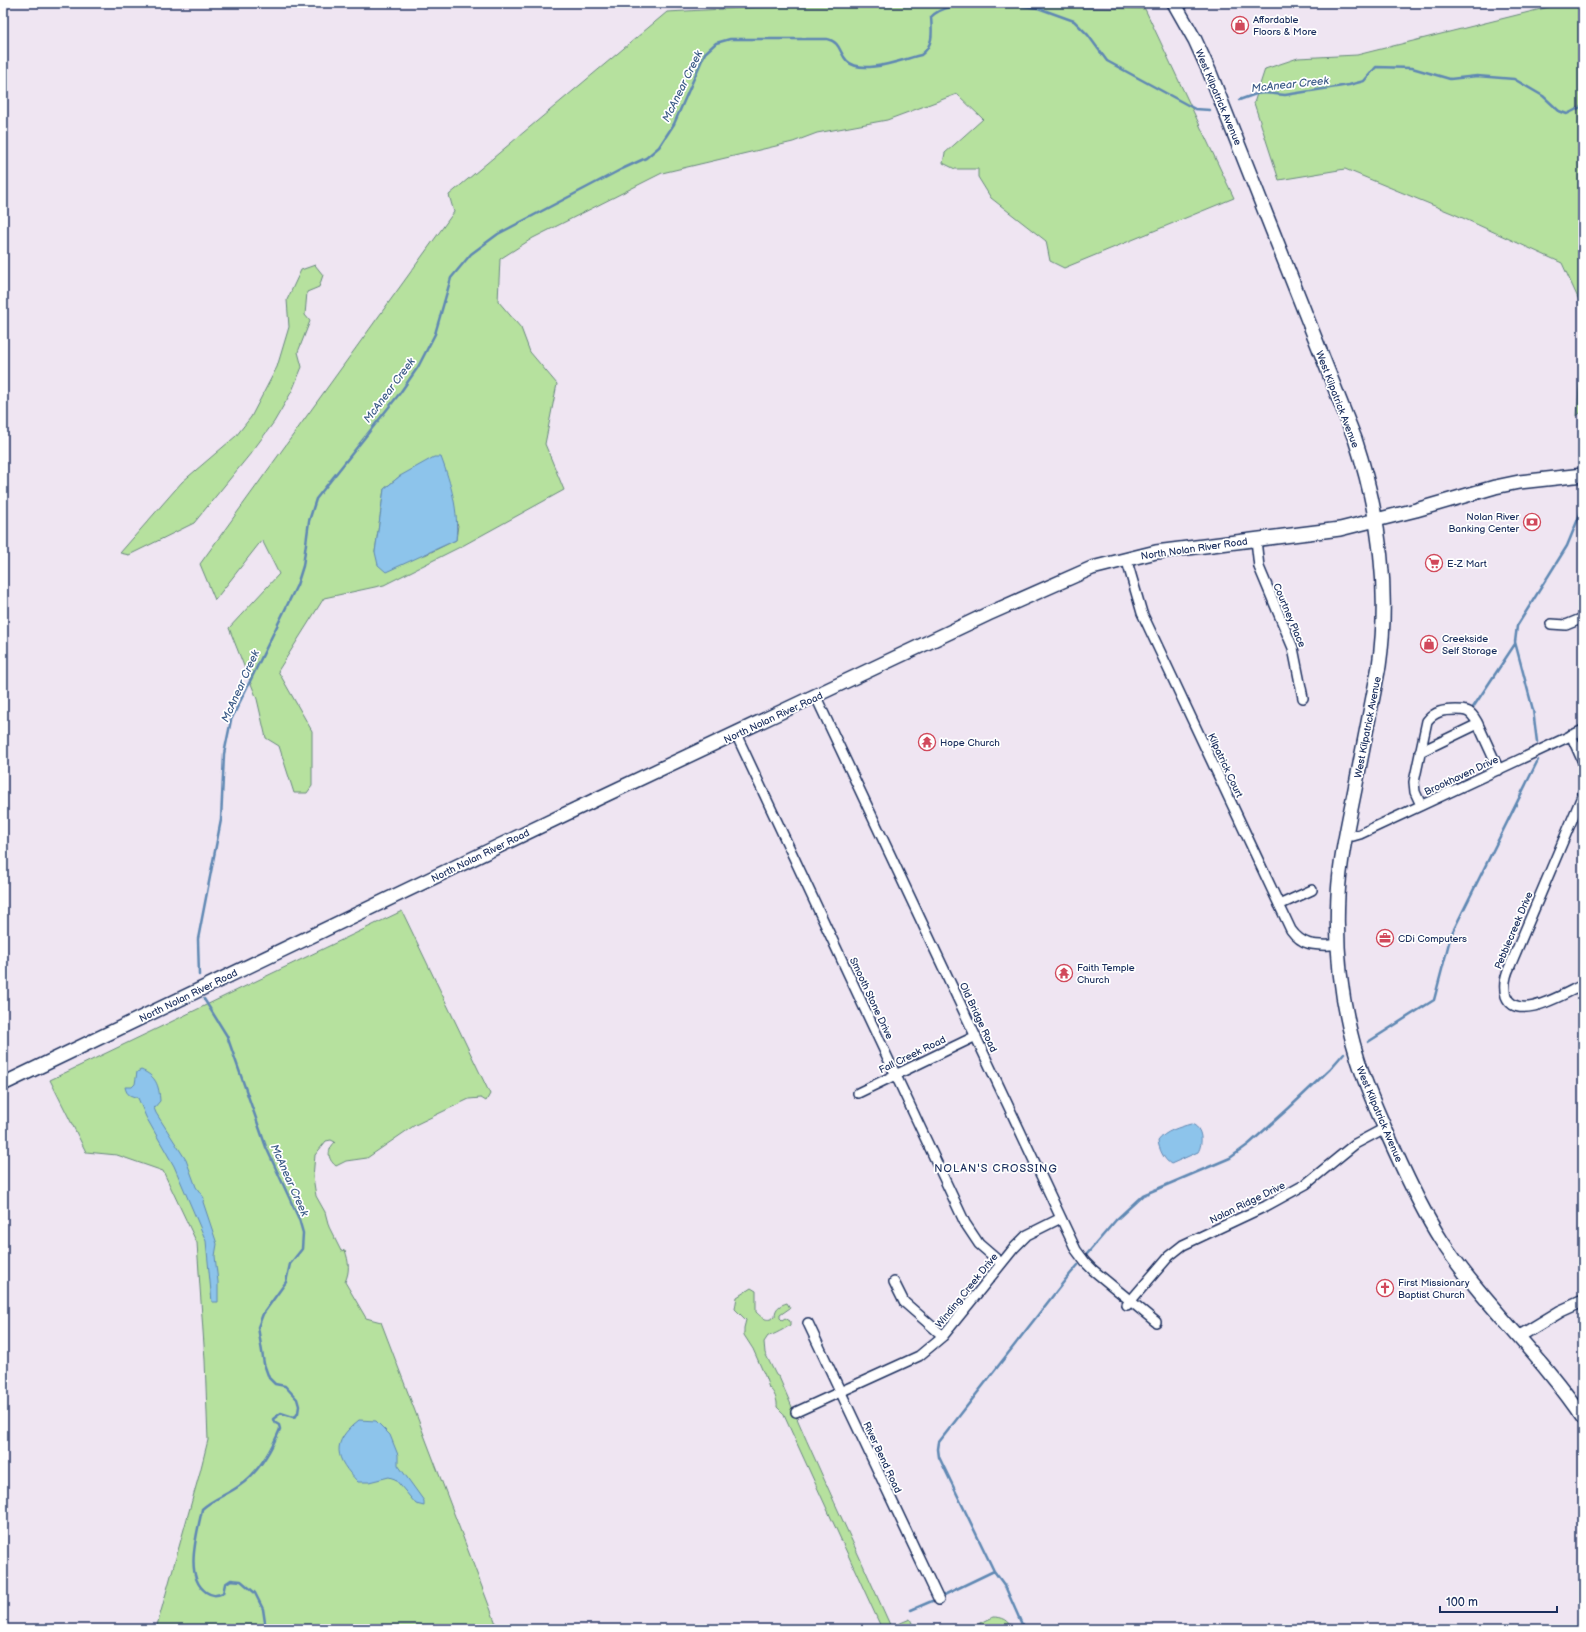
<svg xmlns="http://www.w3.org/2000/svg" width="1586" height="1632" font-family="'Balsamiq Sans',sans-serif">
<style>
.green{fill:#b6e19e;stroke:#68887e;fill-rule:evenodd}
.water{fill:#8dc4eb;stroke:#5f88b3}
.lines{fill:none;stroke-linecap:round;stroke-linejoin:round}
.stream{stroke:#5f88b3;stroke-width:2.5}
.minor-casing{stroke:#1b2f5e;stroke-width:12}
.tertiary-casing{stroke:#1b2f5e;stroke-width:14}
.secondary-casing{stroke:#1b2f5e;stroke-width:16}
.minor{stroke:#fff;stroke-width:9}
.tertiary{stroke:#fff;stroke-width:11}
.secondary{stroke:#fff;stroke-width:13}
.labels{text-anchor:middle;stroke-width:3.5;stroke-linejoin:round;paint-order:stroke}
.poi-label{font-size:10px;fill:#1b2f5e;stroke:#fff;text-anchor:start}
.street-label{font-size:10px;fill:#1b2f5e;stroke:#fff}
.water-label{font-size:11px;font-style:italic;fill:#3d5c88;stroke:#fff}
.neighbourhood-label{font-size:11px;letter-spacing:1px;fill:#1b2f5e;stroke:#fff}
</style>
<rect width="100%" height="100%" fill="#efe5f2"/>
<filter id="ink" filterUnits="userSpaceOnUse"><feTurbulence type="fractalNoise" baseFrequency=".025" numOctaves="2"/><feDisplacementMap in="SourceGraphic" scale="8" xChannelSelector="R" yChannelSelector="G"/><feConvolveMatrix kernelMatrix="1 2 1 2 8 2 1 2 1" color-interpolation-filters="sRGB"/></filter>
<g filter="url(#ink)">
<path class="green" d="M836,3H1076L1082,8L1145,9L1234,198L1064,268L1050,261L1046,241L991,198L978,177V169H955L943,163L945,153L983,119L957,94L887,120L817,133L793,142L662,173L533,238L500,259L498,301L521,328L530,352L557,384L545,444L564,490L464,545L384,585L324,598L278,671L312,731V786L307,793H294L279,746L266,738L257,699L229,628L279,574L262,540L215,600L200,564L454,212L449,195L667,12ZM400,476L458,525L456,540L425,555L375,552L384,489Z
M1565,3H1583V309L1562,263L1454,214L1345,169L1279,180L1254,103L1265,69L1298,58L1357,55Z
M315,265L323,275L319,287L307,292L305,315L310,321L298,352L302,367L292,391L274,422L251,453L194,523L129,555L120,553L182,482L236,436L251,417L277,367L289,327L287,300L301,270Z
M1583,334V410L1577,416Z
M402,911L490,1094L486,1101L481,1098L469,1099L415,1125L367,1158L346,1161L336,1166C326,1158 328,1149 335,1142L331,1140L326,1141L315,1155L313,1177L316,1196L325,1212L329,1227L341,1251L345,1250C349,1262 350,1271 345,1282L366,1318L381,1322L498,1629H156L200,1472L208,1440L205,1360L197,1243L163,1171L117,1155L86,1152L50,1080Z
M751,1288L756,1291V1312C762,1318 768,1323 775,1316C775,1308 780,1305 787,1303L790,1308L780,1315V1318L782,1320L785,1318L790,1321V1325C788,1327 772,1336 768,1336L764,1342L765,1353L776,1375L779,1377C815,1462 854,1544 891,1627L910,1619L915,1629H882L783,1413L777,1407C778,1401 774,1391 769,1388L765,1376L753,1349L744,1335V1328L746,1320L735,1309L737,1297Z
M993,1617C1003,1617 1009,1620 1013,1629H964L979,1624Z"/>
<path class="water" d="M434,457H441C451,484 459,511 456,540L386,572L378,565L375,552L384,489L400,476Z
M141,1070C156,1076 159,1085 160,1101L154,1108L156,1113L186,1160L196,1187L204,1198L203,1202L217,1244L215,1256L218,1282V1302H212L206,1241L174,1166L146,1117L138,1098C130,1095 127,1096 125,1087H132L135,1084L137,1072Z
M1191,1124C1203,1127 1203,1144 1198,1152L1171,1164C1164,1160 1159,1149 1158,1141C1165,1131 1180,1127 1191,1124Z
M359,1420L376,1421L390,1435L398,1455V1465L424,1501V1506L416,1504L395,1479L389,1477L369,1482H358C335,1458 330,1443 359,1420Z"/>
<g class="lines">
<path class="stream" d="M1003,3L1038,8L1074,21L1088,35L1107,61L1195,109L1210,110
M1239,100L1256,94L1264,93L1285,95L1349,85L1364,81L1376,67L1412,68L1450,79L1477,76L1514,79L1543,96L1559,111L1567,114L1581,107L1583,104
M1472,709L1515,644
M1537,742L1533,710L1515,642L1517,626L1567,546L1583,507
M199,975L198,939L221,820L224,754L231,720L297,585L303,566L309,521L316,499L400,393L418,367L435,334L451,278L471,254L498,234L622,169L646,158L659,147L674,124L705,53L716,43L730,39H827C841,42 839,53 847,61C862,76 903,59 921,55C934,45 932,32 931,17C944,3 971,5 988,3
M204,999L227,1036L266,1147L299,1219L303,1233L302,1249L290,1264L286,1282L263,1314L258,1327L264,1364L269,1378L275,1384L285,1386L297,1399L299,1406L298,1413L296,1416L293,1417L281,1413L273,1419L274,1422L279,1425L280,1429C271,1451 258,1473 239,1486C227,1495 212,1499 202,1509C198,1532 183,1576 206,1592C212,1596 216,1596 223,1593L225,1584L231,1580L241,1581L255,1593L263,1609L266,1629
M1368,1042L1434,1000L1451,935L1538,760
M1087,1254L1116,1220L1143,1195L1230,1158L1249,1144L1289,1108L1330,1069L1344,1053
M994,1571L1005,1586L1024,1629
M944,1595L994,1571L939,1457L938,1449L939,1442L1066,1279L1078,1265
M911,1610L932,1601"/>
<g class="minor-casing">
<path id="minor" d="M1256,540L1259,567L1293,648L1303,698
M1126,558L1142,613L1291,930C1304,948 1318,945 1338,945
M1551,624L1566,625L1583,618
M816,697L1076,1250L1085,1262L1093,1270L1156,1322
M736,734L965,1223L979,1244L1001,1263
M1571,735L1583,762
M1420,752L1478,724
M1583,794L1510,966C1505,976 1503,985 1506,996C1517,1024 1566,992 1583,985
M1421,805L1415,792L1414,782L1427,721C1435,711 1444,710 1456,710C1459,710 1463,710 1466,711C1471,712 1474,717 1477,722L1499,770
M1346,835L1353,836L1360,834L1583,730
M1279,905L1312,890
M858,1093L976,1036
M894,1282L904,1302L943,1336
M1127,1305L1169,1256L1183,1245L1266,1206L1306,1184L1355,1144L1385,1128
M808,1323L939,1600
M796,1412L919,1356L943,1336L1014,1248L1027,1235L1061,1218"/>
</g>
<g class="tertiary-casing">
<path id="tertiary" d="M1518,1337L1561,1311L1583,1301"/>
</g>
<g class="secondary-casing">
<path id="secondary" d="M1174,3L1195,40L1210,73L1355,439C1379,512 1390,589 1379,666C1371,707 1363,748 1355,789C1348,824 1340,859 1338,895C1335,955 1343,1018 1363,1075C1372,1101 1384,1126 1395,1151C1409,1182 1423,1212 1441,1240C1483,1304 1541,1355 1583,1418
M3,1084L599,798L988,614L1092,568L1156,552L1340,529L1416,510L1495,487L1519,482L1583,475"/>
</g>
<use href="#minor" class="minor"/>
<use href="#tertiary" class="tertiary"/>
<use href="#secondary" class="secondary"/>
</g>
</g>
<defs>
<g id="shop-ring" transform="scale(0.9)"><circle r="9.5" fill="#fff" stroke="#d1495b" stroke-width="1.5"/><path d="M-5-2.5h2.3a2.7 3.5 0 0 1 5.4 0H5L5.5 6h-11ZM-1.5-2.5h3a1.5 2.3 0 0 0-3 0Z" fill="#d1495b"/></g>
<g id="bank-ring" transform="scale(0.9)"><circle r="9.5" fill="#fff" stroke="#d1495b" stroke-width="1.5"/><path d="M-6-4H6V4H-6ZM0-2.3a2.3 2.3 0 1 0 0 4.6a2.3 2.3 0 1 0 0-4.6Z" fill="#d1495b"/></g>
<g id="supermarket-ring" transform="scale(0.9)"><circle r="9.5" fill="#fff" stroke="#d1495b" stroke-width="1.5"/><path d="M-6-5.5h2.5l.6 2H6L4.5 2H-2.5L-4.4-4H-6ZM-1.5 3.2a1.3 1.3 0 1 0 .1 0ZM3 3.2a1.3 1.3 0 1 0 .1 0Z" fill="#d1495b"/></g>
<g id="temple-ring" transform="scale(0.9)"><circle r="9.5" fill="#fff" stroke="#d1495b" stroke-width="1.5"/><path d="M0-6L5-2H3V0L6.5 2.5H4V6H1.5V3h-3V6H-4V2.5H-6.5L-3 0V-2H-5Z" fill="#d1495b"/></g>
<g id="office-ring" transform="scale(0.9)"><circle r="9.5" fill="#fff" stroke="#d1495b" stroke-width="1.5"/><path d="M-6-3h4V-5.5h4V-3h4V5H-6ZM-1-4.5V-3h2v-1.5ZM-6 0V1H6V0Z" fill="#d1495b"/></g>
<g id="church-ring" transform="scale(0.9)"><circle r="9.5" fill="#fff" stroke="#d1495b" stroke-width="1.5"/><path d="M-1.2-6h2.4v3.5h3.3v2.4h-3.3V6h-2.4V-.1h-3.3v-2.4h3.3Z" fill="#d1495b"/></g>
</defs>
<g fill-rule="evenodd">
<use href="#shop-ring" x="1240" y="25"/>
<use href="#bank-ring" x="1532" y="522"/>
<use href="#supermarket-ring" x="1434" y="563"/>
<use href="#shop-ring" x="1429" y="644"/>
<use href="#temple-ring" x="927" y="742"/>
<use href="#office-ring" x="1385" y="938"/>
<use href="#temple-ring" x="1064" y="973"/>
<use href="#church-ring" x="1385" y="1288"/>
</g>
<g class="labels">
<g class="poi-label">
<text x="1253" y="23">Affordable<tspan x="1253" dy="12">Floors &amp; More</tspan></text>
<text x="1519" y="520" text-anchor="end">Nolan River<tspan x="1519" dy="12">Banking Center</tspan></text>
<text x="1447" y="567">E-Z Mart</text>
<text x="1442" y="642">Creekside<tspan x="1442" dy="12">Self Storage</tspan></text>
<text x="940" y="746">Hope Church</text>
<text x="1398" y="942">CDi Computers</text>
<text x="1077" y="971">Faith Temple<tspan x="1077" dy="12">Church</tspan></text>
<text x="1398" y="1286">First Missionary<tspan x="1398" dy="12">Baptist Church</tspan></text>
</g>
<g class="street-label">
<text transform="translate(1219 97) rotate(67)" y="4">West Kilpatrick Avenue</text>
<text transform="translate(1338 399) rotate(69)" y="4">West Kilpatrick Avenue</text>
<text transform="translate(1194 548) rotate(-8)" y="4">North Nolan River Road</text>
<text transform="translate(1290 615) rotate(67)" y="4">Courtney Place</text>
<text transform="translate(773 717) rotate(-25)" y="4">North Nolan River Road</text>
<text transform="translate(1367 727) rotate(-79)" y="4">West Kilpatrick Avenue</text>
<text transform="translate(1226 765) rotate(65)" y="4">Kilpatrick Court</text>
<text transform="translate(1461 775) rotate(-25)" y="4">Brookhaven Drive</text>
<text transform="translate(480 855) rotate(-26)" y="4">North Nolan River Road</text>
<text transform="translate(1513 930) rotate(-67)" y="4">Pebblecreek Drive</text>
<text transform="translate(188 995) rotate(-26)" y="4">North Nolan River Road</text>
<text transform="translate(872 998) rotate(65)" y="4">Smooth Stone Drive</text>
<text transform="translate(979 1017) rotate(65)" y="4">Old Bridge Road</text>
<text transform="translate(912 1054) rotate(-26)" y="4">Fall Creek Road</text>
<text transform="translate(1380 1114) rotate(67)" y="4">West Kilpatrick Avenue</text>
<text transform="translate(1247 1202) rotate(-26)" y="4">Nolan Ridge Drive</text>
<text transform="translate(966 1290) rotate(-51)" y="4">Winding Creek Drive</text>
<text transform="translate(883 1457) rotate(65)" y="4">River Bend Road</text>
</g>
<g class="water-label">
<text transform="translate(1290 84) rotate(-6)" y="4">McAnear Creek</text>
<text transform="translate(682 86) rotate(-64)" y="4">McAnear Creek</text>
<text transform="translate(389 390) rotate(-53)" y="4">McAnear Creek</text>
<text transform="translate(240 686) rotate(-66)" y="4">McAnear Creek</text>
<text transform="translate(290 1180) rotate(66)" y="4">McAnear Creek</text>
</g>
<g class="neighbourhood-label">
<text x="996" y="1172">NOLAN'S CROSSING</text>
</g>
</g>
<rect width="1586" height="1632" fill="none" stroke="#fff" stroke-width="16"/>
<rect x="8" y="8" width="1570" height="1616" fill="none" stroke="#1b2f5e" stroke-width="1.5" filter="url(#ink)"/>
<path d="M1440 1606v6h117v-6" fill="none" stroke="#1b2f5e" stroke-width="2"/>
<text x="1446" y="1606" font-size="12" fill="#1b2f5e" stroke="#ffffff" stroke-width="3" paint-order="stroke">100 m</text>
</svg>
